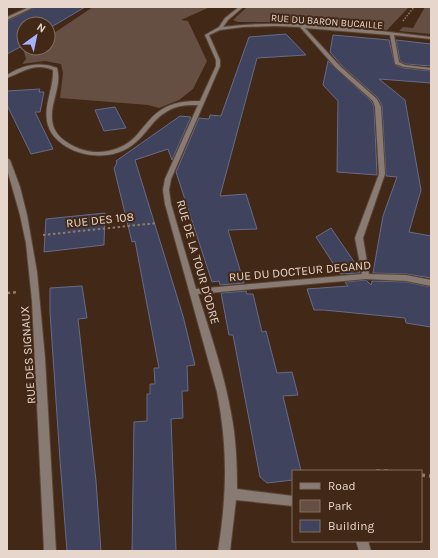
<svg xmlns="http://www.w3.org/2000/svg" width="438" height="558" font-family="Karla,sans-serif">
<style>
.green{fill:#644f42}
.building{fill:#3f435d;stroke:#666b89}
.lines{fill:none;stroke-linecap:round;stroke-linejoin:round}
.street-casing{stroke:#5c4434;stroke-width:2}
.path-far3{stroke:#907a6c;stroke-width:1.5;stroke-dasharray:1.5 1.5;stroke-linecap:butt}
.path-far2{stroke:#907a6c;stroke-width:2;stroke-dasharray:2.5 2.5;stroke-linecap:butt}
.path-far1{stroke:#907a6c;stroke-width:2.5;stroke-dasharray:3 3;stroke-linecap:butt}
.path{stroke:#907a6c;stroke-width:3.5;stroke-dasharray:4 4;stroke-linecap:butt}
.street{fill:#887b73;fill-rule:evenodd}
.labels{text-anchor:middle;stroke-width:4;stroke-linejoin:round;paint-order:stroke}
.far-street-label{font-size:10px;fill:#e7d6cb;stroke:#422817}
.street-label{font-size:12px;fill:#e7d6cb;stroke:#422817}
</style>
<rect width="100%" height="100%" fill="#422817"/>
<path class="green" d="M93,7H210L181,20L188,21L207,61L193,89L179,100L159,108L148,105L60,98L63,73L61,64L45,61L22,64L26,59L24,52L31,48H48V37Z
M247,7H409L387,30L302,22H238L233,20Z
M425,7H431V34L399,31L403,27L413,28Z"/>
<path class="building" d="M35,7H85L48,29V24H24V45L7,54V21Z
M286,34L306,55L257,58L220,196L246,194L257,229L228,230L244,283L220,285L219,281L212,282L176,172L199,118L209,119L210,115L221,116L249,37Z
M333,35L389,40L395,65L404,68L431,71V83L379,79L405,100L421,190L409,232L431,236V278L406,274L373,273L383,216L397,177L386,176L382,106L378,98L341,65L330,52Z
M396,40L431,44V66L405,64L400,61Z
M328,61L372,102L374,107L377,175L337,172L338,101L323,85Z
M40,89L39,92H44L40,112H35L53,149L31,154L7,105V91Z
M115,107L126,128L104,131L95,110Z
M180,116L191,117L172,160L168,149L135,160L183,316L195,365L187,366L188,391H182L183,418L171,419L176,551H132L134,422L147,421V394H150V384H155L154,368H159L135,241L132,242L114,168L117,163L116,161Z
M105,213L104,245L44,252L46,219Z
M331,228L359,269L360,273L340,274L316,237Z
M366,280L371,285L372,281L406,282L431,287V327L406,323L405,318L324,310H314L307,289L348,286L345,282Z
M82,286L87,318L78,319L96,481L101,551H67L60,460L50,312V288Z
M246,291L247,294H253L262,332L266,331L277,373L292,372L298,395L283,396L301,471H293V480L267,483L260,477L233,335H229L221,293Z"/>
<g class="lines">
<g class="street-casing">
<path id="street" d="M29,7H34L7,20V17Z
M239,7H243L228,20L223,27C292,18 363,29 431,37V39L394,35L399,62L405,65L431,68V70L404,67L395,64L390,35L305,28L340,66L377,99L381,107L385,174L363,238L369,274L406,275L431,280V286L406,281L366,279L198,294C210,333 224,373 231,413C236,438 237,463 237,489L293,496V506L236,500L230,551H218C227,495 228,448 217,392L165,204L163,190L165,179L198,105C187,105 176,105 166,112C153,119 147,133 136,142C118,159 87,159 67,147C57,141 49,133 47,121C44,104 54,87 53,70C35,62 23,72 7,78V75C23,65 39,61 57,68C63,88 46,108 54,128C58,138 70,145 80,149C99,156 122,151 136,136C144,127 151,116 161,110C173,102 186,101 200,101L216,66V60L205,35L219,27L225,18ZM275,26L300,27L336,68L373,101L375,107L379,174L355,238L362,274L196,289L171,204L169,190L171,179L220,66V60L209,35L220,30L243,27Z
M7,158L10,160L20,187L27,215L37,272L45,358L56,551H44L32,301L26,243L20,215L7,169Z
M356,541H368L371,551H359Z"/>
</g>
<path class="path-far3" d="M403,21L414,7"/>
<path class="path-far2" d="M43,235L157,223"/>
<path class="path-far1" d="M7,293L18,292"/>
<path class="path" d="M376,471H389
M421,475L431,476"/>
<use href="#street" class="street"/>
</g>
<g class="labels">
<g class="far-street-label">
<text transform="translate(327 21) rotate(4)" y="4">RUE DU BARON BUCAILLE</text>
</g>
<g class="street-label">
<text transform="translate(100 220) rotate(-6)" y="4">RUE DES 108</text>
<text transform="translate(198 262) rotate(74)" y="4">RUE DE LA TOUR D'ODRE</text>
<text transform="translate(300 271) rotate(-5)" y="4">RUE DU DOCTEUR DEGAND</text>
<text transform="translate(28 355) rotate(-94)" y="4">RUE DES SIGNAUX</text>
</g>
</g>
<rect width="438" height="558" fill="none" stroke="#e7d6cb" stroke-width="16"/>
<rect x="292" y="470" width="130" height="72" fill="#422817" stroke="#846e5f"/>
<rect x="300" y="483" width="20" height="6" fill="#887b73" stroke="#846e5f"/>
<text x="328" y="490" font-size="12" fill="#e7d6cb">Road</text>
<rect x="300" y="500" width="20" height="12" fill="#644f42" stroke="#846e5f"/>
<text x="328" y="510" font-size="12" fill="#e7d6cb">Park</text>
<rect x="300" y="520" width="20" height="12" fill="#3f435d" stroke="#846e5f"/>
<text x="328" y="530" font-size="12" fill="#e7d6cb">Building</text>
<g transform="translate(36 36) rotate(33)"><circle r="19" fill="#422817" stroke="#846e5f"/>
<path d="M0-3L7 15L0 10L-7 15Z" fill="#a7b1fc"/>
<text y="-6" font-size="11" font-weight="bold" text-anchor="middle" fill="#e7d6cb">N</text>
</g>
</svg>
